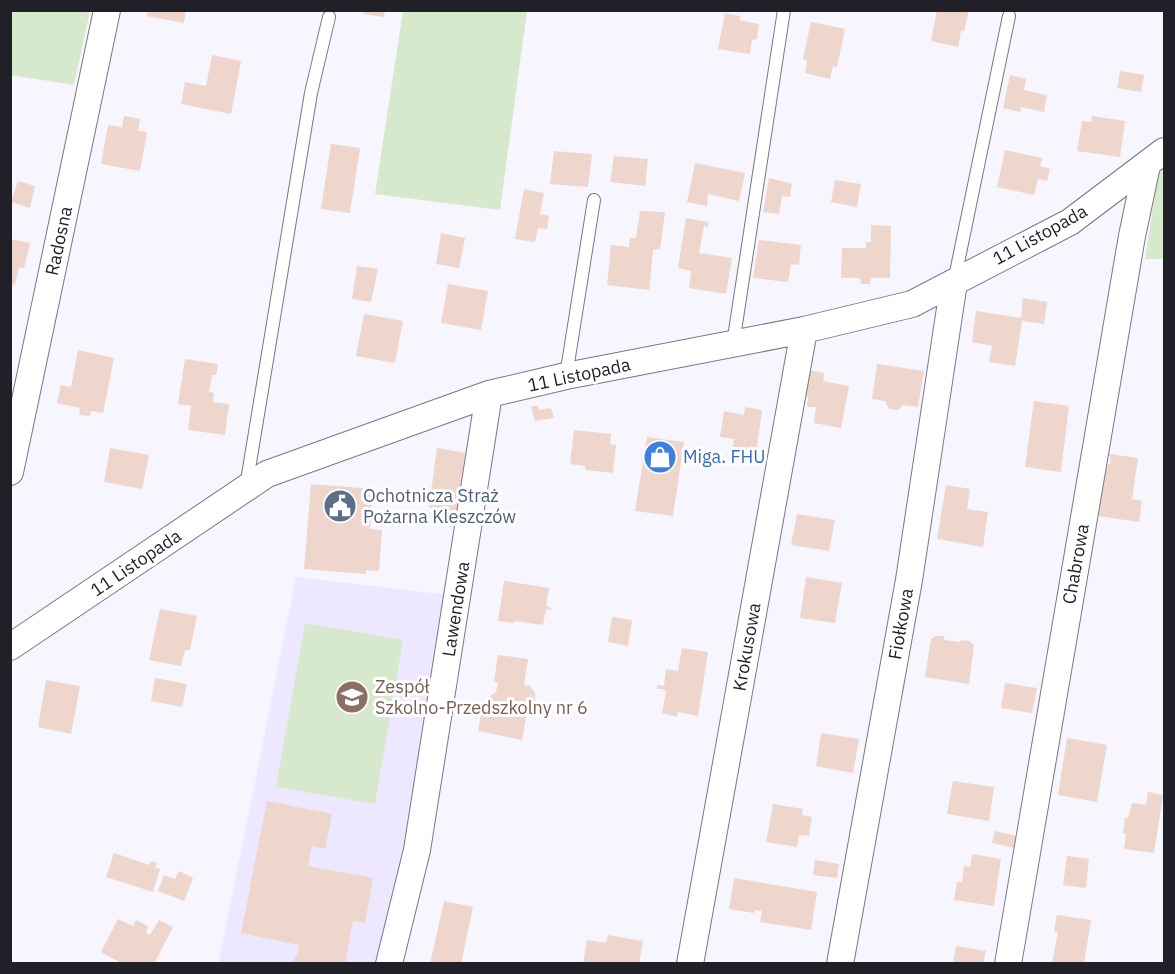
<svg xmlns="http://www.w3.org/2000/svg" width="1175" height="974" font-family="'IBM Plex Sans',sans-serif">
<style>
.built{fill:#ede8ff}
.green{fill:#d7e9cc}
.building{fill:#eed6cc}
.lines{fill:none;stroke-linecap:round;stroke-linejoin:round}
.lane-casing{stroke:#7a7589;stroke-width:14}
.street-casing{stroke:#7a7589;stroke-width:28}
.lane{stroke:#fff;stroke-width:12}
.street{stroke:#fff;stroke-width:26}
.labels{text-anchor:middle;stroke-width:6;stroke-linejoin:round;paint-order:stroke}
.street-label{font-size:18px;fill:#211f27;stroke:#fff}
.shop-label{font-size:18px;fill:#366cbe;stroke:#fff;text-anchor:start}
.service-label{font-size:18px;fill:#4e5e75;stroke:#fff;text-anchor:start}
.education-label{font-size:18px;fill:#785e54;stroke:#fff;text-anchor:start}
</style>
<rect width="100%" height="100%" fill="#f7f5fe"/>
<path class="built" d="M296,577L449,595L388,946L383,963L218,964L252,798Z"/>
<path class="green" d="M10,11H90L74,85L11,75Z
M403,11H527L500,210L375,194Z
M1164,170V259H1145L1158,174Z
M305,623L403,640L375,804L276,787Z"/>
<path class="building" d="M148,10H186L184,23L147,16Z
M364,10H385L384,17L364,14Z
M937,10H969L964,31H961L958,47L931,41Z
M725,13L740,16L739,20L759,24L757,39L752,40L750,54L718,49Z
M811,22L845,29L837,67L833,66L830,79L805,73L807,60L803,59Z
M212,55L241,61L231,114L181,104L185,82L206,86Z
M1120,71L1144,75L1141,92L1117,88Z
M1010,75L1026,79L1024,90L1047,95L1044,112L1021,107L1020,112L1003,108Z
M124,116L140,119L138,131L147,132L140,171L101,164L108,125L122,127Z
M1092,116L1125,121L1120,157L1077,151L1082,121L1091,122Z
M331,144L360,148L350,213L321,209Z
M1005,150L1042,158L1040,166L1050,169L1047,181L1038,179L1034,195L997,187Z
M554,151L592,154L588,187L550,184Z
M614,156L648,159L645,186L610,182Z
M695,163L745,173L739,201L708,194L707,206L687,202Z
M769,178L792,184L790,197L782,196L779,214L763,212Z
M835,180L861,184L857,207L831,202Z
M18,181L35,186L30,208L11,202Z
M524,189L544,193L540,214L549,216L547,229L538,228L535,242L515,239Z
M640,211L665,212L660,249L653,250L649,290L607,285L611,245L629,247L630,238H636Z
M686,218L709,222L708,227L704,226L699,253L732,258L726,294L689,288L691,271L678,268Z
M871,225L891,226L890,278H871L870,284H861L860,278H841L842,248H866V242H871Z
M441,233L465,238L459,268L436,264Z
M10,239L30,243L24,268L19,267L15,285L10,284Z
M759,240L801,245L799,265L791,264L788,282L753,278Z
M357,266L378,269L371,302L352,299Z
M448,284L488,291L481,330L441,323Z
M1023,298L1047,302L1044,324L1022,321L1015,366L989,362L992,346L972,342L976,311L1021,318Z
M364,314L403,321L395,363L356,356Z
M78,350L114,358L103,413L91,411L90,416L79,415L80,408L57,403L61,385L71,387Z
M185,359L218,364L216,375H212L209,392L214,393L213,402L229,404L225,435L188,430L191,406L178,404Z
M877,364L924,371L918,407L903,405L898,410L889,409L885,401L872,399Z
M808,370L824,373L823,381L849,386L841,428L814,423L816,407H808L807,405L808,397L804,395Z
M1034,401L1069,406L1061,472L1025,467Z
M531,406H538L539,410L551,408L554,418L535,421Z
M745,407L762,410L755,461L731,457L734,439L720,437L724,411L744,415Z
M574,430L611,434L610,444L616,445L613,473L586,470L585,466L570,464Z
M647,437L684,442L673,516L635,511Z
M110,448L149,455L142,489L104,482Z
M437,448L465,453L457,512L429,508Z
M1109,454L1138,458L1132,499L1142,501L1139,522L1098,516L1106,465L1110,464L1111,457L1107,455Z
M311,484L373,489L370,529L382,530L379,571L366,570V574L304,569Z
M946,485L970,489L967,509L988,512L983,547L937,539Z
M797,514L835,520L829,551L791,545Z
M806,577L842,583L835,623L800,618Z
M504,581L549,588L546,606L550,607L552,610L546,609L543,625L515,621L514,623L498,621Z
M160,609L197,616L190,650H185L181,666L149,660Z
M612,617L632,620L628,646L608,642Z
M936,636H943L945,640L959,642L962,640L969,641L974,645L969,684L925,677L931,639Z
M682,648L708,652L698,716L678,712L677,717L662,713L666,692L663,689H657V685L664,686L666,669L678,671Z
M498,655L528,659L524,685L530,686L535,693V701L528,706L522,740L478,731L483,701H489L490,696L496,692L498,683L494,681Z
M155,678L187,684L182,707L151,701Z
M46,680L80,686L71,734L38,727Z
M1005,683L1037,688L1032,713L1001,708Z
M821,733L859,739L853,773L816,766Z
M1067,738L1107,745L1097,802L1058,795Z
M953,781L994,787L989,821L947,814Z
M1148,792L1163,795L1154,853L1124,849L1126,834L1123,833L1125,818H1128L1132,803L1146,805Z
M267,801L332,814L325,849L312,846L308,866L373,878L365,923L353,921L345,964H292L298,952L299,945L241,933Z
M773,804L803,809L802,815L812,817L809,836L799,835L797,847L766,842Z
M995,831L1017,836L1015,848L992,843Z
M114,853L149,865L151,861L157,863L155,868L160,869L153,892L106,877Z
M972,854L1001,859L994,906L954,900L957,882H962L964,866L970,867Z
M1067,856L1089,859L1086,888L1063,885Z
M815,860L839,864L837,878L813,875Z
M179,871L193,878L184,901L158,891L164,875L175,879Z
M734,878L817,892L811,930L760,922L762,911L755,910L754,913L729,909Z
M444,901L473,907L461,964H430Z
M1057,915L1091,920L1084,964H1052L1058,932L1054,931Z
M118,919L133,926L136,920L148,926L146,933L150,935L159,920L173,927L154,964H123L101,952Z
M608,935L643,941L639,964H583L587,940L606,943Z
M956,946L986,951L983,964H953Z"/>
<g class="lines">
<g class="lane-casing">
<path id="lane" d="M954,282L1009,16
M733,344L784,10
M566,376L594,200
M246,487L311,93L329,17"/>
</g>
<g class="street-casing">
<path id="street" d="M10,472L107,10
M10,647L267,474L489,394L566,376L804,330L912,304L1070,222L1164,151
M389,964L417,850L489,394
M690,964L804,330
M840,964L909,580L954,282
M1008,964L1132,236L1147,165"/>
</g>
<use href="#lane" class="lane"/>
<use href="#street" class="street"/>
</g>
<defs>
<g id="shop-disc" transform="scale(1.725)"><circle r="9.5" fill="#3f7fe0" stroke="#fff"/><path d="M-5-2.5h2.3a2.7 3.5 0 0 1 5.4 0H5L5.5 6h-11ZM-1.5-2.5h3a1.5 2.3 0 0 0-3 0Z" fill="#fff"/></g>
<g id="civic-disc" transform="scale(1.725)"><circle r="9.5" fill="#5c6f8a" stroke="#fff"/><path d="M-.6-6.5H3V-4.5H.6V-3L4-1V1h2V6H-6V1h2V-1L-.6-3ZM-1.2 2.5V6h2.4V2.5Z" fill="#fff"/></g>
<g id="school-disc" transform="scale(1.725)"><circle r="9.5" fill="#8d6e63" stroke="#fff"/><path d="M0-5L7-2L0 1L-7-2ZM-4 1L0 2.5L4 1V4Q0 6-4 4Z" fill="#fff"/></g>
</defs>
<g fill-rule="evenodd">
<use href="#shop-disc" x="660" y="457"/>
<use href="#civic-disc" x="340" y="506"/>
<use href="#school-disc" x="352" y="697"/>
</g>
<g class="labels">
<g class="street-label">
<text transform="translate(1040 235) rotate(-29)" y="6">11 Listopada</text>
<text transform="translate(59 241) rotate(-78)" y="6">Radosna</text>
<text transform="translate(579 375) rotate(-12)" y="6">11 Listopada</text>
<text transform="translate(136 563) rotate(-34)" y="6">11 Listopada</text>
<text transform="translate(1076 564) rotate(-80)" y="6">Chabrowa</text>
<text transform="translate(456 609) rotate(-81)" y="6">Lawendowa</text>
<text transform="translate(901 624) rotate(-80)" y="6">Fiołkowa</text>
<text transform="translate(747 647) rotate(-80)" y="6">Krokusowa</text>
</g>
<g class="shop-label">
<text x="683" y="463">Miga. FHU</text>
</g>
<g class="service-label">
<text x="363" y="502">Ochotnicza Straż<tspan x="363" dy="21">Pożarna Kleszczów</tspan></text>
</g>
<g class="education-label">
<text x="375" y="693">Zespół<tspan x="375" dy="21">Szkolno-Przedszkolny nr 6</tspan></text>
</g>
</g>
<rect width="1175" height="974" fill="none" stroke="#211f27" stroke-width="24"/>
</svg>
